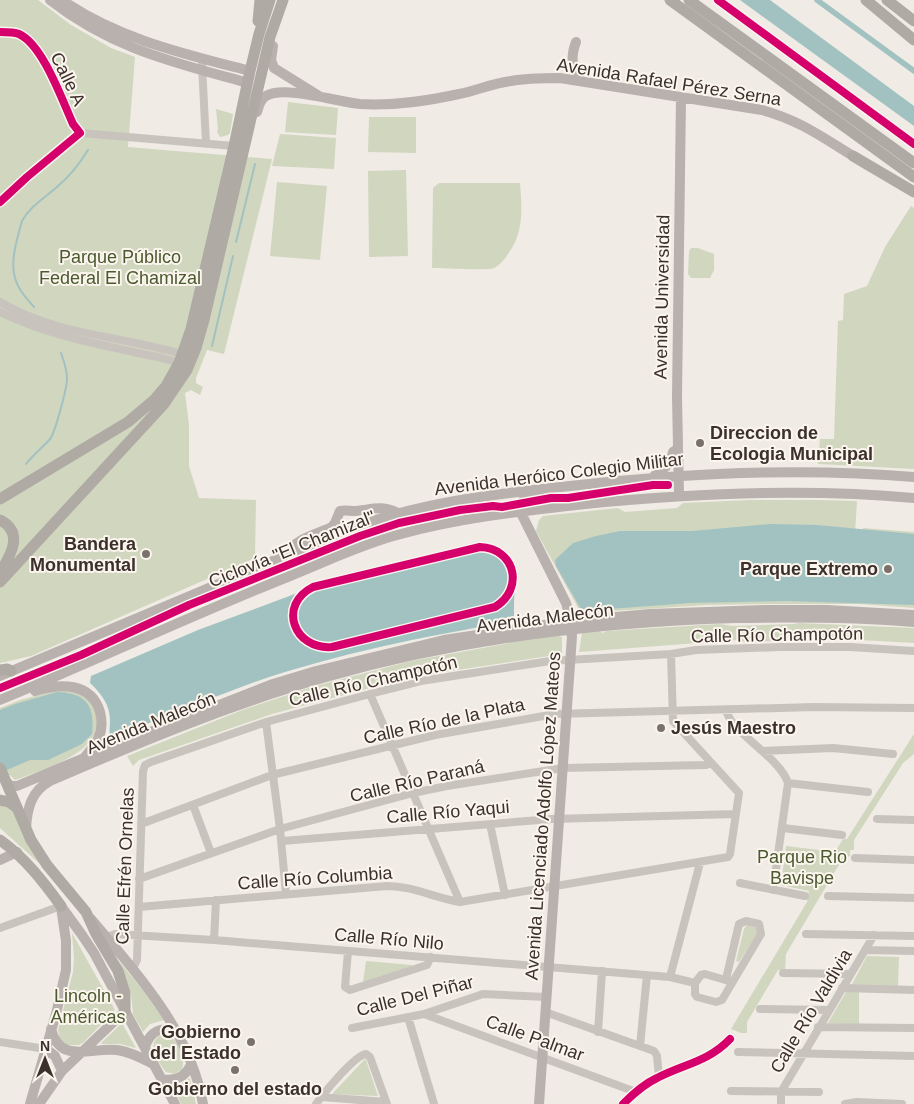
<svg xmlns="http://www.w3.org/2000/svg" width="914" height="1104" font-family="Arial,sans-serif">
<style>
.green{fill:#d1d6bf}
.water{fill:#a1c2c1}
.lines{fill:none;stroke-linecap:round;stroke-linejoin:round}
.stream{stroke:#a1c2c1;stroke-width:2}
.canal{stroke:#a1c2c1;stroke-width:5.5}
.minor{stroke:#c9c3be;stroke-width:8}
.major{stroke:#b8b1ad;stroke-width:10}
.highway{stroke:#afaaa4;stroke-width:11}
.cycleway-casing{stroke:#fbf5ee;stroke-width:11}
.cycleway{stroke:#d6006c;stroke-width:8}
.poi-dot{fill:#7a716c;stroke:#fbf5ee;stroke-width:2}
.labels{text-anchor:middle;stroke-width:4;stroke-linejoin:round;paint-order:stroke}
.street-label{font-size:18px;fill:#3b302b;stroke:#fbf5ee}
.park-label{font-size:18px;fill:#4a5a2e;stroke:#fbf5ee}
.poi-label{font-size:18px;font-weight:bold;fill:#3b302b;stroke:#fbf5ee;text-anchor:end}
</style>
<rect width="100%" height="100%" fill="#f0ebe5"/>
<path class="green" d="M0,0H38L71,25L111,48L135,57L128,147L272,159L224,354L207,350L196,378V383L203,387L200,395L191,390L185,393L189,425V466L199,498L256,500L255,558L31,656L0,663Z
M288,102L338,108L336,135L285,132Z
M216,109L233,114L230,133L228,135L220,137L217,132L218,129Z
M369,117H416V153L368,152Z
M280,134L336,138L334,169L272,166Z
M406,170L408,256L369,257L368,171Z
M277,182L327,186L320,260L270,256Z
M439,183H520C522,210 524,232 508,254C505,259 500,265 494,268C488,271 442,268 432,268L433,188Z
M911,206L914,208V469L818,464L820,439H834L838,321L843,320L844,294L867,286L885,247Z
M691,248H698L714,254V270L710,278H691L688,274L689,251Z
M820,500L857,501L855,533H862L863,528L914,532V608L860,604H762L706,605L581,613L536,531L539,520L543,516L618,508L625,512L677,508L683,503L750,500Z
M798,623L914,628V643L841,639L746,642L737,640L579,652L582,633L599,631L603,633L606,631L720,624L733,626L795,624Z
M554,635L562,637V654L411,677L272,714L139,760L133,766L127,756L245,709L315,686L411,661Z
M57,690C74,691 87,693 94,710C112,750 44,769 18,779L15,780L10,775L0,780V708L20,700Z
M914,734V754L903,763L854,840V850H850V856L843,858L786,954L785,970H778L747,1022V1033H741L731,1029L807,902L809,891L781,885L786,846L835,852L843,839H847Z
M0,803L12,809L40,864L0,828Z
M747,925L757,928V934L739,962L736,961L744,929Z
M72,933L115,1010L84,1042L79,1045H66L60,1038L58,1030L73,972L74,958Z
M867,956L899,957L898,987L851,986Z
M119,961L146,994L164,1020L150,1024L143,1032L133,1014L131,993Z
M366,961L412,965V966L363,982Z
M846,992H859V1024L828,1023Z
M122,1023L136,1048L120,1044H102L101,1043Z
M166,1034C178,1038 186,1057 182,1069L175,1074L166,1072C157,1062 143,1038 166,1034Z
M365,1059L366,1060L378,1096L332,1094Z
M190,1078L196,1104H181L174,1089Z"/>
<path class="water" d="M740,0H770L914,106V126Z
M771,524L817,525L914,534V605L786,601L690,603L582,611L556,566L555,560L573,543L596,536L620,531H692Z
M473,544C525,544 513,580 514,616L508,622C422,637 335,654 252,683C206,700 160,719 114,737L110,736C109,731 110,726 110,720C110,705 101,693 90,683L91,676L198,630L300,592L307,586L316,582Z
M57,692C86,693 95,705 92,734L82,744L48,760H30L0,773V710L15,704Z"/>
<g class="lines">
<path class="stream" d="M236,242L255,164
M34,307C27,299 19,291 16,281C9,263 17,239 22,221C30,206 46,197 58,186C70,176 80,163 88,150
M212,346L233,256
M26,464C34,454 43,447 50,439C55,433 67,388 67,379C67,370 64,361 61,353"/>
<path class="canal" d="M817,0L914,71"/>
<path class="minor" d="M0,32C6,32 14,32 19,34C43,45 62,100 73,124L80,133
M202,65L206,143
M80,133L234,146
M0,202L27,177L80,133
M0,302C55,335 122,336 182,354
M0,312C52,337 106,346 162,358L179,363
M370,694L460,902
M726,710C732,734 780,757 788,783L773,890
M266,722L280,829L286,894
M762,751L833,748L893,754
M788,783L868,792
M193,805L211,853
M877,819L914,820
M141,824L272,775L435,735L555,714L814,707L914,708
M490,824L505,895
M783,828L842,835
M282,841L552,819L736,814
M855,858L914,860
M139,879L280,829L413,793L447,786L563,768L706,765L711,763
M740,883L805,896
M828,896L914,898
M139,907L387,886C413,886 435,898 460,902L728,857L730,854L739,793L673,721L671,654
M0,928L61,906
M806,934L914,936
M107,937L115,934L214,940L670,977L695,983
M214,940L216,900
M865,950L914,951
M348,951L345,987L350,990L427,965L431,957
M133,968L137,960L143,771L145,765L151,762L266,722L370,694L421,681L550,661L671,654L696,650L780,647H850L914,651
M783,973L850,974
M670,977L700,863
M726,979L739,924L746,921L759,924L761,934L722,1000L716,1002L697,997L695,994V983L701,975L705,974L732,982
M842,988L914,990
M760,1009L828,1010
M545,1012L654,1051L657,1056L659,1077
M424,1014L636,1092
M408,1017L434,1104
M818,1027L914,1028
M352,1028L424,1014L483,994L546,997
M598,1032L602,971
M0,1042L46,1049
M640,1046L647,975
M738,1052L914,1056
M731,1091L819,1092
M321,1097L386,1102
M316,1104C323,1094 355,1055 366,1054L370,1057L387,1104
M623,1104C633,1094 644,1084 657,1078C684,1064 708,1062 730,1039
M781,1104V1092L874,935
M845,1104L857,1102L902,1104"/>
<path class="major" d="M50,0C113,49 173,62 248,83
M62,0C118,39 185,54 250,71
M576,42C570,58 572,67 581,81
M273,46L271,60L274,68L319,96
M257,112C259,106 260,99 266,96C284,85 338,102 360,104C393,106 427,101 459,94C476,91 493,83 511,81C527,78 544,78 560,78L762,110C799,120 822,137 853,156
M654,476C664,469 671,464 673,452L676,450
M679,496L677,397L681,98
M288,553C294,539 318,534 332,527L335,523L340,511C345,510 350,511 356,511C374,509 381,505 398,513
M0,676L344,531C416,503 493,494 570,486C685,473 799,467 914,477
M35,691C60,683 91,682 100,712C102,720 102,731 98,739C95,745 89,752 84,758
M0,700C97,660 192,615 290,576C325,562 360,545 397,535C458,518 522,511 585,504C694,493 804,488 914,498
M6,782L11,786H17L84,758L273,684L316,671L444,640L571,621L650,614L766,610H827L914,615
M26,829C27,809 31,791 50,781C140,742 231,704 326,677C459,639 597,622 736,618C795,617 855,617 914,622
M0,860L17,852
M61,906L82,935L94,953L175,1104
M91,919C137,974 190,1030 203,1104
M51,1029C60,1065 91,1047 117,1050C131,1052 141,1058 153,1064
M145,1047C150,1031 160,1027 176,1030
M46,1049L55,1056L62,1071
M162,1079C175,1082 185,1077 191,1065
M30,1104L56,1014L66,970V941L61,907
M39,1104L62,1071L125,1011
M539,1104L572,636L571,621L566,603L520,511C519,498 529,497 540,494"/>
<path class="highway" d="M670,0L914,177
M689,0L914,163
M866,0L914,40
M887,0L914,21
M258,21L260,0
M853,156L914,192
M0,499L128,422L154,400L166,386L179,363L191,329L234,146L250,71L259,34L270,0
M0,520C25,533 10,556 0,573
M0,582L164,404L187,370L196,348L204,320L270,37L283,0
M0,670L7,669L11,671
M0,768L31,840L47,865L86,912L96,934L118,971L125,993V1011
M0,800L9,802L16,807
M0,840C25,858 43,881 61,906"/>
<g class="cycleway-casing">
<path id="cycleway" d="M718,0L914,144
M0,32C6,32 14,32 19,34C43,45 62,100 73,124L80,133L27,177L0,202
M480,547C515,548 525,589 495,607L332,647C294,650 277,605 313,587Z
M0,688L81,655L189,605L360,536L399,523L460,510L493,506L502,507L551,498H568L653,485H668
M623,1104C633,1094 644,1084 657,1078C684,1064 708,1062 730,1039"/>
</g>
<use href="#cycleway" class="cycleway"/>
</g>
<g class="poi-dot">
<circle cx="700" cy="443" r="5"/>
<circle cx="146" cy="554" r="5"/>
<circle cx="888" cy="569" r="5"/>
<circle cx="661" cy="728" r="5"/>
<circle cx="251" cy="1042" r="5"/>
<circle cx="235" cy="1070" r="5"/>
</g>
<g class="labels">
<g class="street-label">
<text transform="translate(68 79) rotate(64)" y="6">Calle A</text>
<text transform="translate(669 82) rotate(9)" y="6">Avenida Rafael Pérez Serna</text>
<text transform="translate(662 297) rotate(-89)" y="6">Avenida Universidad</text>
<text transform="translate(559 474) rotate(-7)" y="6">Avenida Heróico Colegio Militar</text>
<text transform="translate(292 549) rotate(-22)" y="6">Ciclovía "El Chamizal"</text>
<text transform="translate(545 618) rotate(-7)" y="6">Avenida Malecón</text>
<text transform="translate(777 635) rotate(-1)" y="6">Calle Río Champotón</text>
<text transform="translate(373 681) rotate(-13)" y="6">Calle Río Champotón</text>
<text transform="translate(444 721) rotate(-12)" y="6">Calle Río de la Plata</text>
<text transform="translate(151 723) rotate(-22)" y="6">Avenida Malecón</text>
<text transform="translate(417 781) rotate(-13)" y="6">Calle Río Paraná</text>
<text transform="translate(448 812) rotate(-5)" y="6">Calle Río Yaqui</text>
<text transform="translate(543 816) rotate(-86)" y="6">Avenida Licenciado Adolfo López Mateos</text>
<text transform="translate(125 866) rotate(-88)" y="6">Calle Efrén Ornelas</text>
<text transform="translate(315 878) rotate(-4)" y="6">Calle Río Columbia</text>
<text transform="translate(389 939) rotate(5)" y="6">Calle Río Nilo</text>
<text transform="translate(415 996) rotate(-14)" y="6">Calle Del Piñar</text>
<text transform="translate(811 1011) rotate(-59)" y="6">Calle Río Valdivia</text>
<text transform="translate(535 1038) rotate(20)" y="6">Calle Palmar</text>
</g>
<g class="park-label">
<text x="120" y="263">Parque Público<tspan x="120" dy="21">Federal El Chamizal</tspan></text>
<text x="802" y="863">Parque Rio<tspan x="802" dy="21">Bavispe</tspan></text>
<text x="88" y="1002">Lincoln -<tspan x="88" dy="21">Américas</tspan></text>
</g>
<g class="poi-label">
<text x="710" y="439" text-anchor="start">Direccion de<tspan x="710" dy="21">Ecologia Municipal</tspan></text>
<text x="136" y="550">Bandera<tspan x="136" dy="21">Monumental</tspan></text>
<text x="878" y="575">Parque Extremo</text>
<text x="671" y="734" text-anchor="start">Jesús Maestro</text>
<text x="241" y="1038">Gobierno<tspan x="241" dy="21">del Estado</tspan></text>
<text x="235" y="1095" text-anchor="middle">Gobierno del estado</text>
</g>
</g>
<g transform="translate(45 1059)" stroke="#fbf5ee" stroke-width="4" paint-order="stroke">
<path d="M0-4L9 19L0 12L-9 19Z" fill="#3b302b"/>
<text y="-8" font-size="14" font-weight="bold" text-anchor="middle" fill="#3b302b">N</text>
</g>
</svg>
